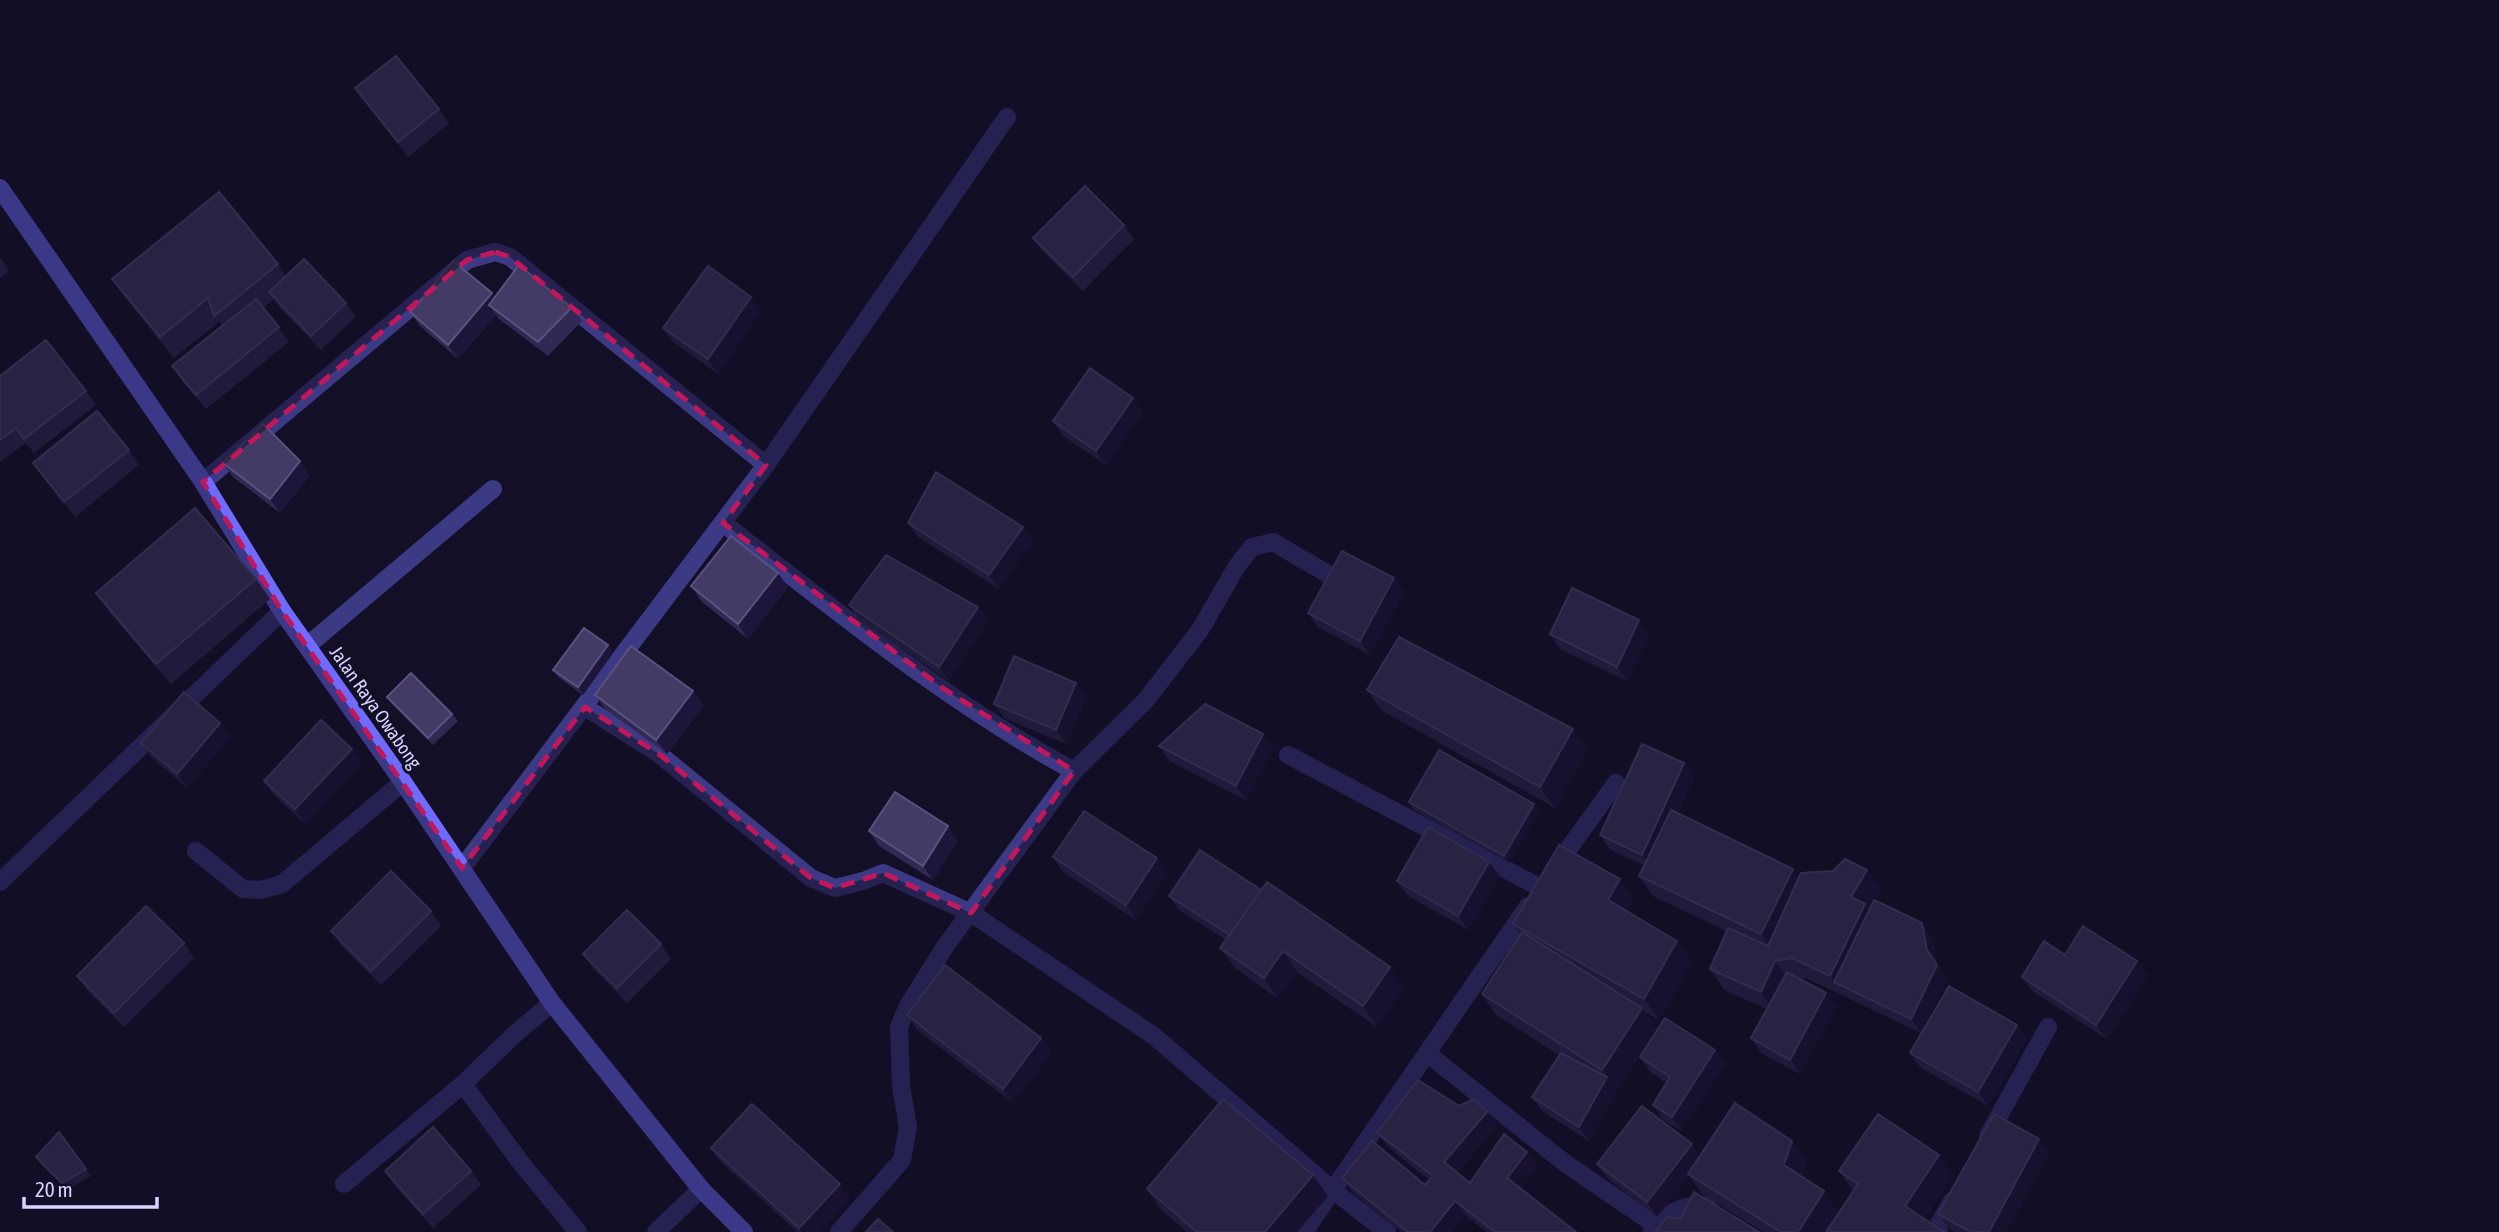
<svg xmlns="http://www.w3.org/2000/svg" width="2499" height="1232" font-family="'Asap Condensed',sans-serif">
<style>
.lines{fill:none;stroke-linecap:round;stroke-linejoin:round}
.street{stroke:#3d3a85;stroke-width:18}
.secondary{stroke:#6f6bff;stroke-width:18}
.wall{fill:#312854}
.shaded-wall{fill:#1d163a}
.building{fill:#433a66;stroke:#5a527e;stroke-width:2}
.marked{fill:none;stroke:#c2185b;stroke-width:5;stroke-dasharray:14 9;stroke-linejoin:round}
.labels{text-anchor:middle;stroke-width:6;stroke-linejoin:round;paint-order:stroke}
.street-label{font-size:19px;fill:#d9d4ff;stroke:#130f26}
</style>
<rect width="100%" height="100%" fill="#130f26"/>
<g class="lines">
<path class="street" d="M203,482L467,260L495,252L510,257L766,465
M723,523C836,610 948,703 1074,771
M307,646L493,489
M585,707L659,754L811,878L835,888L863,881L883,873L971,913L1154,1036L1334,1191L1387,1232
M1288,755L1541,888
M196,851L243,889L261,890L282,884L403,782
M462,868L766,465L1007,117
M1554,869L1616,783
M0,882L282,611
M1428,1054L1565,1163L1657,1226
M463,1084L521,1163L578,1232
M1988,1136L2048,1027
M344,1184L463,1084L517,1032L552,1003
M656,1232L701,1189
M839,1232L902,1160L908,1127L901,1086L899,1027L908,1006L944,948L1074,771L1146,700L1200,630L1237,566L1252,547L1273,542L1328,574
M1304,1232L1528,906
M1652,1232C1666,1212 1684,1203 1708,1206
M1939,1232L1938,1226L1952,1201"/>
<path class="secondary" d="M0,188L203,482L282,611L403,782L552,1003L701,1189L744,1232"/>
</g>
<path class="wall" d="M355,88L439,109L449,124L408,157Z
M1124,225L1134,239L1083,291L1043,252L1033,238Z
M0,257L9,271L0,278Z
M278,264L286,276L346,303L356,317L321,350L279,307L274,299L263,308L289,342L206,409L182,381L172,366L222,326L219,322L174,358L127,300L112,279Z
M492,293L495,297L572,307L582,321L548,356L499,319L496,315L458,359L420,326L410,312Z
M761,311L718,374L673,342L663,328Z
M0,376L86,391L96,405L34,453L26,443L0,462Z
M1143,412L1106,465L1063,436L1053,421Z
M129,450L139,465L75,517L33,463Z
M223,463L310,475L280,513L233,477Z
M908,523L1033,541L999,589L918,537Z
M1394,578L1404,592L1370,655L1318,627L1308,613Z
M256,579L270,599L171,684L110,613L96,593Z
M691,586L788,587L748,639L701,601Z
M849,605L978,607L988,621L949,681L859,620Z
M1550,634L1649,635L1627,681L1560,649Z
M608,645L613,653L583,695L558,677L553,670Z
M1076,683L1086,698L1066,744L1004,718L994,704Z
M1367,690L1588,750L1555,808L1381,710Z
M693,691L703,706L667,754L605,709L595,695Z
M387,697L452,714L458,721L433,745L392,704Z
M220,723L230,737L187,788L151,757L141,743Z
M1263,734L1273,748L1246,800L1169,761L1159,746Z
M352,749L362,763L305,824L274,795L264,781Z
M1694,778L1678,813L1799,877L1867,870L1881,890L1875,900L1932,937L1937,964L1947,979L1921,1033L1806,978L1801,979L1836,1007L1800,1074L1761,1053L1751,1038L1767,1009L1724,990L1710,969L1726,931L1653,896L1639,876L1644,865L1610,850L1600,835Z
M1409,802L1534,804L1539,811L1509,863L1414,810Z
M869,831L958,840L933,880L879,846Z
M1053,857L1157,858L1167,873L1136,920L1063,872Z
M1489,862L1500,876L1468,930L1407,895L1397,881Z
M1169,896L1404,987L1377,1027L1297,972L1278,999L1235,968L1220,948L1226,940L1179,910Z
M1634,900L1627,912L1692,962L1659,1020L1645,1012L1657,1028L1617,1091L1589,1141L1542,1111L1532,1097L1559,1055L1496,1015L1482,994L1520,934L1513,924Z
M431,911L441,926L381,985L341,945L331,931Z
M184,943L194,958L124,1027L87,990L77,976Z
M661,944L671,959L627,1003L593,968L583,954Z
M2065,955L2148,975L2107,1039L2032,991L2022,977Z
M907,1015L1041,1038L1051,1053L1013,1103L917,1030Z
M2027,1039L1988,1106L1920,1067L1910,1053Z
M1715,1050L1725,1064L1682,1131L1663,1120L1653,1105L1667,1083L1650,1072L1640,1057Z
M1459,1106L1497,1126L1457,1173L1470,1183L1537,1166L1520,1189L1576,1232H1487L1465,1215L1451,1232H1401L1352,1192L1342,1178L1425,1185L1429,1180L1388,1147L1377,1133Z
M59,1132L91,1176L67,1190L41,1164L36,1157Z
M711,1148L850,1198L819,1232H797L721,1162Z
M2049,1153L2006,1232H1955L1948,1228L1938,1214Z
M1700,1156L1806,1161L1801,1176L1838,1212L1825,1232H1763L1702,1194L1689,1175L1657,1217L1607,1178L1597,1164Z
M385,1171H471L481,1185L433,1228L395,1186Z
M1839,1171L1953,1175L1924,1219L1853,1191Z
M1147,1189L1328,1196L1297,1232H1187L1161,1210Z"/>
<path class="shaded-wall" d="M492,293L502,308L489,305L496,315L458,359L448,345Z
M751,297L761,311L718,374L708,359Z
M1133,398L1143,412L1106,465L1096,451Z
M300,461L310,475L280,513L270,499Z
M1023,527L1033,541L999,589L989,575Z
M778,573L788,587L748,639L738,624Z
M1394,578L1404,592L1370,655L1360,641Z
M978,607L988,621L949,681L939,667Z
M1639,620L1649,635L1627,681L1617,667Z
M608,645L613,653L583,695L578,687Z
M1076,683L1086,698L1066,744L1056,730Z
M693,691L703,706L667,754L656,740Z
M220,723L230,737L187,788L177,774Z
M1573,729L1588,750L1555,808L1540,787Z
M1263,734L1273,748L1246,800L1236,786Z
M352,749L362,763L305,824L295,809Z
M1684,763L1694,778L1652,869L1642,855Z
M1534,804L1539,811L1509,863L1504,856Z
M948,826L958,840L933,880L923,866Z
M1157,858L1167,873L1136,920L1126,905Z
M1489,862L1500,876L1468,930L1458,916Z
M1793,869L1808,889L1775,955L1761,934Z
M1867,870L1881,890L1834,982L1830,976L1851,897Z
M1620,879L1634,900L1622,921L1608,900Z
M1922,923L1932,937L1937,964L1947,979L1921,1033L1911,1019L1927,950Z
M1677,941L1692,962L1659,1020L1644,999Z
M1283,951L1297,972L1278,999L1264,978Z
M1775,961L1790,981L1775,1013L1761,992Z
M2137,961L2148,975L2107,1039L2096,1025Z
M1390,967L1404,987L1377,1027L1363,1006Z
M1826,993L1836,1007L1800,1074L1790,1060Z
M1642,1008L1657,1028L1617,1091L1602,1070Z
M2017,1025L2027,1039L1988,1106L1978,1092Z
M1041,1038L1051,1053L1013,1103L1003,1089Z
M1715,1050L1725,1064L1682,1131L1672,1117Z
M1607,1077L1617,1091L1589,1141L1579,1127Z
M1487,1112L1497,1126L1454,1176L1444,1162Z
M2039,1139L2049,1153L2006,1232H1989Z
M1792,1141L1806,1161L1798,1185L1784,1165Z
M1692,1144L1702,1158L1657,1217L1647,1202Z
M1527,1152L1537,1166L1517,1193L1507,1178Z
M1939,1155L1953,1175L1919,1226L1905,1206Z
M1313,1175L1328,1196L1297,1232H1265Z
M840,1184L850,1198L819,1232H801L799,1228Z
M1824,1191L1838,1212L1825,1232H1798Z
M1455,1201L1465,1215L1451,1232H1430Z"/>
<path class="building" d="M396,56L439,109L398,142L355,88Z
M1085,186L1124,225L1073,277L1033,238Z
M219,192L278,264L214,316L208,298L160,337L112,279Z
M304,259L346,303L311,336L269,292Z
M453,261L492,293L448,345L410,312Z
M519,265L572,307L538,342L489,305Z
M708,266L751,297L708,359L663,328Z
M256,299L279,327L196,395L172,366Z
M46,340L86,391L24,439L16,428L0,440V376Z
M1090,368L1133,398L1096,451L1053,421Z
M97,411L129,450L64,502L33,463Z
M263,424L300,461L270,499L223,463Z
M936,472L1023,527L989,575L908,523Z
M195,508L256,579L156,664L96,593Z
M731,536L778,573L738,624L691,586Z
M1342,551L1394,578L1360,641L1308,613Z
M886,555L978,607L939,667L849,605Z
M1572,588L1639,620L1617,667L1550,634Z
M584,628L608,645L578,687L553,670Z
M1399,637L1573,729L1540,787L1367,690Z
M631,646L693,691L656,740L595,695Z
M1014,656L1076,683L1056,730L994,704Z
M411,673L452,714L428,738L387,697Z
M184,692L220,723L177,774L141,743Z
M1205,704L1263,734L1236,786L1159,746Z
M321,720L352,749L295,809L264,781Z
M1642,744L1684,763L1642,855L1600,835Z
M1439,750L1534,804L1504,856L1409,802Z
M895,792L948,826L923,866L869,831Z
M1671,810L1793,869L1761,934L1639,876Z
M1084,811L1157,858L1126,905L1053,857Z
M1428,827L1489,862L1458,916L1397,881Z
M1559,845L1620,879L1608,900L1677,941L1644,999L1513,924Z
M1200,850L1261,890L1230,935L1169,896Z
M1845,859L1867,870L1851,897L1865,904L1830,976L1792,958L1775,961L1761,992L1710,969L1728,928L1768,946L1801,873L1833,871Z
M391,871L431,911L371,971L331,931Z
M1267,882L1390,967L1363,1006L1283,951L1264,978L1220,948Z
M1874,900L1922,923L1927,950L1937,965L1911,1019L1834,982Z
M146,906L184,943L114,1013L77,976Z
M627,910L661,944L617,988L583,954Z
M2083,926L2137,961L2096,1025L2022,977L2044,941L2065,955Z
M1522,932L1642,1008L1602,1070L1482,994Z
M945,965L1041,1038L1003,1089L907,1015Z
M1787,972L1826,993L1790,1060L1751,1038Z
M1949,986L2017,1025L1978,1092L1910,1053Z
M1665,1018L1715,1050L1672,1117L1653,1105L1670,1077L1640,1057Z
M1561,1053L1607,1077L1579,1127L1532,1097Z
M1418,1080L1459,1106L1474,1099L1487,1112L1444,1162L1470,1183L1504,1134L1527,1152L1507,1178L1576,1232H1495L1455,1201L1430,1232H1408L1342,1178L1372,1141L1425,1185L1433,1176L1377,1133Z
M1223,1099L1313,1175L1265,1232H1197L1147,1189Z
M1735,1103L1792,1141L1784,1165L1824,1191L1798,1232H1781L1688,1174Z
M752,1104L840,1184L799,1228L711,1148Z
M1642,1106L1692,1144L1647,1202L1597,1164Z
M1878,1114L1939,1155L1905,1206L1944,1232H1826L1858,1184L1839,1171Z
M1994,1114L2039,1139L1989,1232H1971L1938,1214Z
M433,1127L471,1171L423,1214L385,1171Z
M59,1132L86,1169L62,1183L36,1157Z
M1694,1192L1759,1232H1655L1667,1217L1681,1219Z
M878,1219L893,1232H866Z"/>
<path d="M0 0H2499V1232H0ZM495,252L510,257L766,465L723,523L944,689L1074,771L971,913L883,873L835,888L811,878L659,754L585,707L462,868L282,611L203,482L467,260Z" fill="#130f26" fill-opacity=".55" fill-rule="evenodd"/>
<path class="marked" d="M495,252L510,257L766,465L723,523L944,689L1074,771L971,913L883,873L835,888L811,878L659,754L585,707L462,868L282,611L203,482L467,260Z"/>
<g class="labels">
<g class="street-label">
<text transform="translate(376 707) rotate(55)" y="7">Jalan Raya Owabong</text>
</g>
</g>
<path d="M24 1197v10h133v-10" fill="none" stroke="#d9d4ff" stroke-width="3.5"/>
<text x="35" y="1197" font-size="21" fill="#d9d4ff" stroke="#130f26" stroke-width="5" paint-order="stroke">20 m</text>
</svg>
